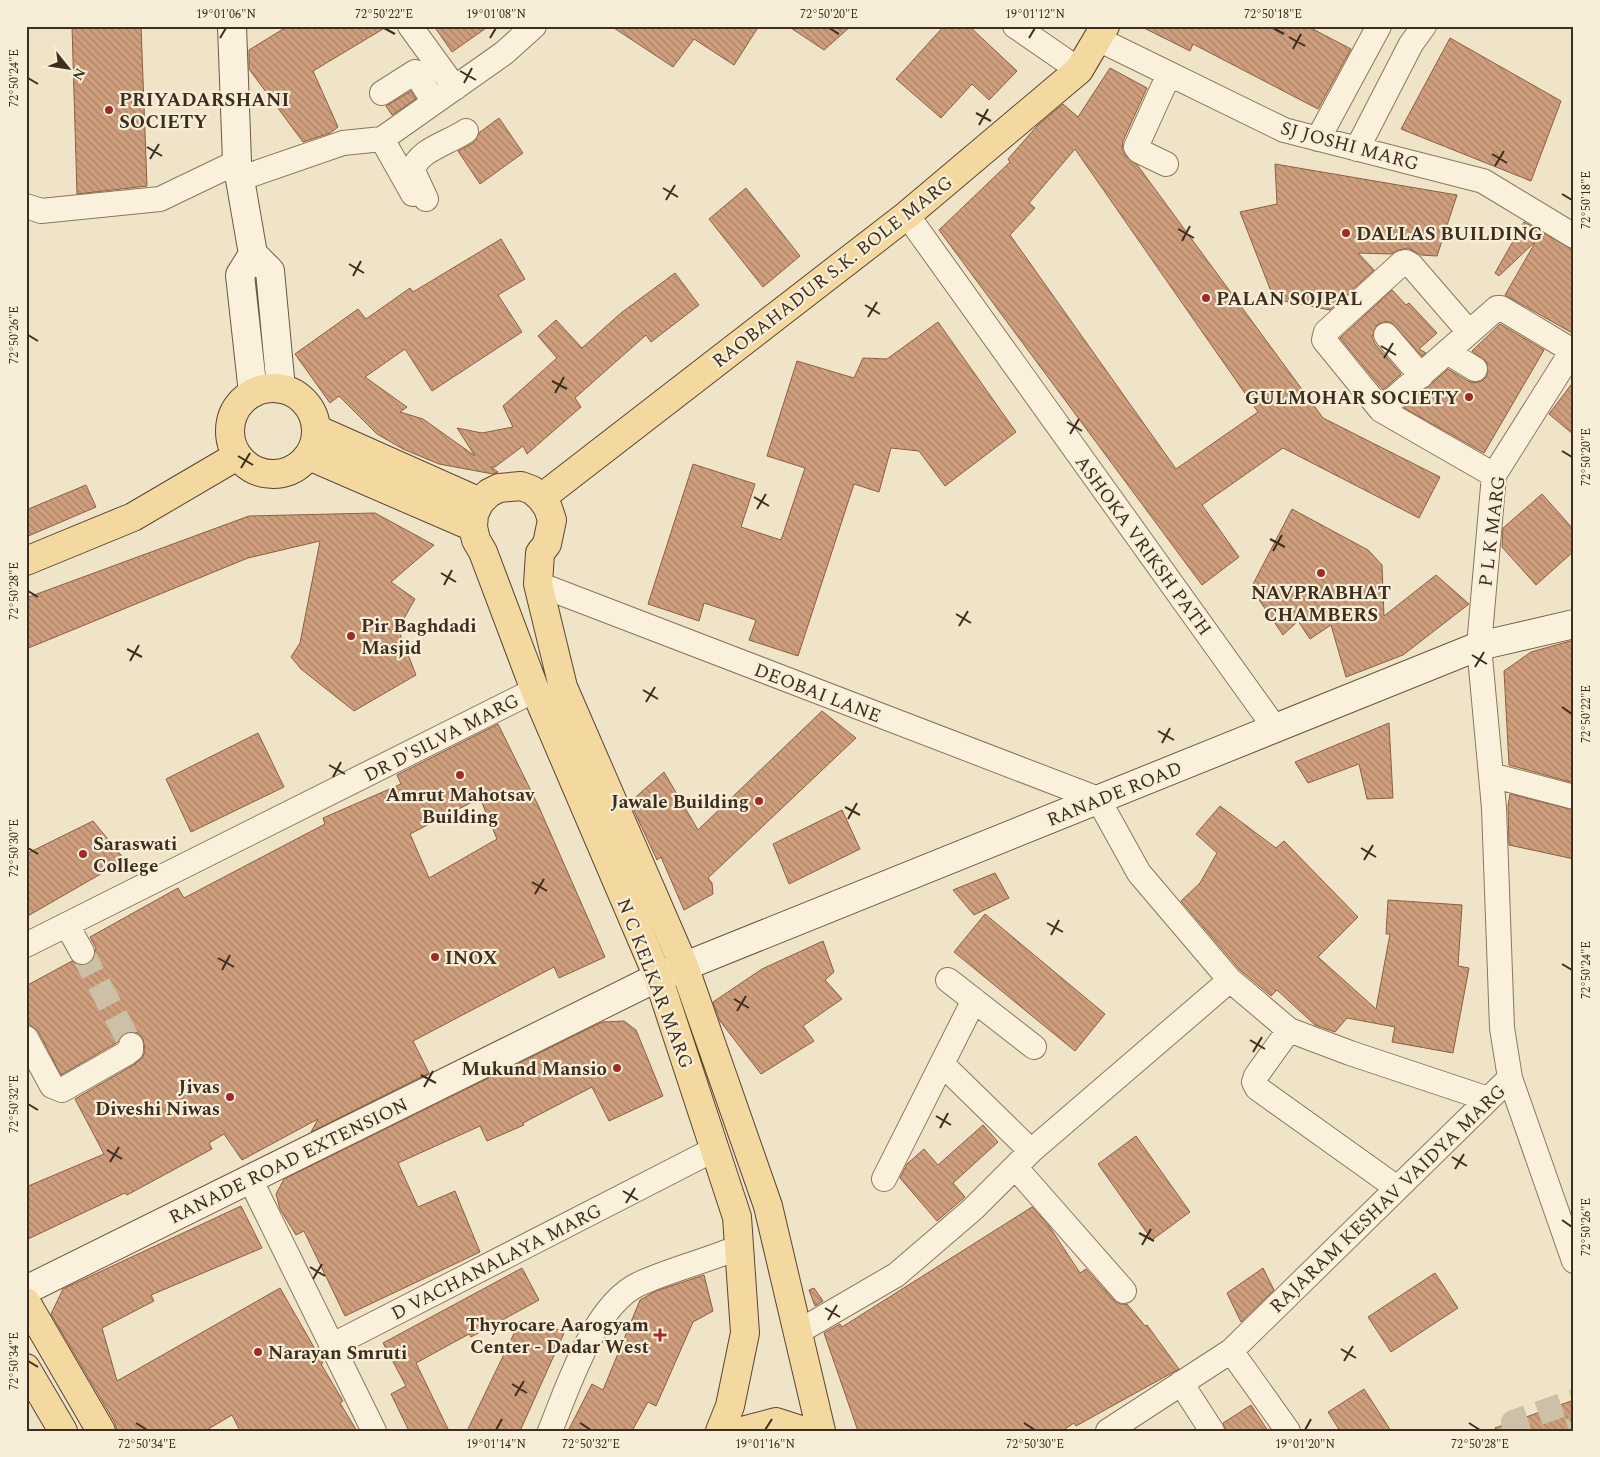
<svg xmlns="http://www.w3.org/2000/svg" width="1600" height="1457" font-family="Spectral,serif">
<style>
.building{fill:url(#building-back-hatch);stroke:#8d5f41;fill-rule:evenodd}
.lines{fill:none;stroke-linecap:round;stroke-linejoin:round}
.street-tunnel{stroke:#ccc0a6;stroke-width:24;stroke-dasharray:24 12;stroke-linecap:butt}
.street-casing{stroke:#8d765c;stroke-width:26}
.secondary-casing{stroke:#6f573f;stroke-width:30}
.primary-casing{stroke:#5b4430;stroke-width:30}
.street{stroke:#faf1dc;stroke-width:24}
.secondary{stroke:#faf1dc;stroke-width:28}
.primary{stroke:#f3d9a0;stroke-width:28}
.ticks{fill:none;stroke:#3d2e20;stroke-width:2}
.poi-dot{fill:#9e2a2b;stroke:#f7eed8;stroke-width:2}
.labels{text-anchor:middle;stroke-width:4.5;stroke-linejoin:round;paint-order:stroke}
.poi-label{font-size:19px;font-weight:bold;fill:#3d2e20;stroke:#f7eed8;text-anchor:start}
.street-label{font-size:19px;fill:#3d2e20;stroke:#f7eed8}
.neatline{fill:none;stroke:#3d2e20;stroke-width:2}
.ticks-label{font-size:12px;text-anchor:middle;fill:#3d2e20}
</style>
<defs>
<pattern id="building-back-hatch" width="6" height="6" patternUnits="userSpaceOnUse" patternTransform="scale(1.25)"><rect width="6" height="6" fill="#cf9f7d"/><path d="M-1 5l2 2M0 0l6 6M5-1l2 2" fill="none" stroke="#a98266"/></pattern>
</defs>
<rect width="100%" height="100%" fill="#f0e4c8"/>
<path class="building" d="M72,26H141L147,186L77,194Z
M288,26H388L313,71L338,127L330,133L303,142L249,69V50Z
M434,26H489L452,52Z
M611,26H759L734,65L694,39L673,67Z
M788,26H851L824,50Z
M944,26H969L1017,71L989,100L972,84L941,118L896,79Z
M1140,26H1307L1351,49L1318,109L1193,44L1190,51Z
M1450,38L1561,101L1531,181L1401,129Z
M1110,68L1147,88L1123,141L1122,149L1125,155L1138,166L1323,418L1440,477L1419,518L1283,448L1202,505L1239,557L1202,585L939,230L1010,162L1008,159L1037,126L1063,104L1078,117ZM1075,149L1258,412L1176,469L1010,235L1035,208L1029,203Z
M411,91L416,99L392,115L386,106Z
M499,118L523,153L480,184L458,151L473,143L480,132Z
M1275,164L1457,195L1437,256L1421,255L1408,248L1399,250L1391,254L1358,253L1374,270L1330,310L1274,299L1240,212L1277,204Z
M746,188L800,256L763,287L709,219Z
M1524,222L1574,250V334L1505,295L1536,241L1499,276L1495,273Z
M501,239L525,279L498,295L522,332L432,391L405,349L365,377L407,407L400,412L423,419L475,456L457,428L482,433L513,427L503,406L557,358L538,336L556,320L582,348L621,313L675,273L699,305L651,342L646,335L575,398L581,407L527,454L523,446L495,467H491L498,472L493,474L439,464L403,449L377,434L339,396L330,403L295,354L358,309L366,319L410,288L413,292Z
M1392,290L1406,305L1409,303L1437,333L1419,349L1426,353L1422,356L1391,322H1383L1377,325L1372,337L1375,344L1401,374L1383,390L1340,338Z
M938,322L1016,432L945,486L919,451L891,448L879,492L854,484L798,656L749,640L756,620L704,603L699,621L648,604L693,464L755,484L741,527L781,540L805,468L767,456L797,361L854,378L863,358L887,359Z
M1500,324L1544,350L1484,453L1404,408L1448,369L1468,381L1475,383L1482,381L1487,376V363L1472,351Z
M1574,381V435L1549,414Z
M86,485L96,507L26,537V510Z
M1542,494L1574,530V551L1536,585L1502,547L1503,528Z
M1292,509L1368,550L1382,565L1384,616L1436,575L1469,604L1403,655L1346,677L1331,625L1310,639L1298,621L1283,635L1251,588Z
M375,513L434,545L391,582L415,599L398,629L416,675L354,711L301,669L291,657L300,643L320,541L248,558L26,649V598L249,516Z
M1574,640V783L1509,765L1504,671L1531,652Z
M822,711L856,738L708,878L712,883L713,894L684,910L661,857L657,860L630,802L664,772L698,830Z
M1389,723L1393,798L1367,799L1359,764L1308,783L1295,762Z
M498,724L538,805L605,957L559,978L554,967L413,1041L429,1073L311,1132L318,1119L242,1160L224,1134L209,1143L212,1149L127,1195L125,1193L26,1240V1187L104,1154L75,1099L135,1064L143,1057L145,1050L143,1039L138,1033L131,1031L125,1033L118,1042L61,1075L38,1031L30,1025L26,1018V986L72,961L81,966L89,964L94,959L96,948L90,937L178,888L184,898L325,824L323,818L401,784L397,775ZM480,798L497,839L429,878L410,834Z
M258,733L284,787L191,832L166,779Z
M1510,794L1574,810V859L1509,845L1508,806Z
M1220,806L1276,848L1284,841L1358,917L1318,957L1376,1009L1390,934H1386L1388,900L1462,905L1458,966L1469,968L1453,1053L1392,1042L1395,1027L1347,1018L1335,1032L1315,1025L1277,990L1271,996L1240,970L1181,901L1200,883L1217,853L1196,834Z
M842,810L860,849L789,884L773,844Z
M93,821L125,860L26,917V854Z
M995,873L1009,898L974,915L953,890Z
M985,914L1105,1014L1075,1051L954,952Z
M823,941L834,972L825,980L842,999L803,1026L814,1041L761,1074L720,1021L713,1002L762,969Z
M624,1021L636,1030L663,1096L609,1121L592,1087L523,1123L524,1125L487,1141L480,1126L398,1163L418,1207L455,1191L480,1252L345,1316L304,1231L296,1235L280,1209L276,1194L284,1179L594,1026L603,1022Z
M983,1125L998,1142L953,1183L965,1197L937,1221L900,1178L907,1164L924,1149L938,1165Z
M1136,1136L1190,1212L1152,1240L1098,1164Z
M241,1206L262,1248L151,1295L154,1301L102,1328L117,1381L280,1288L323,1363L321,1364L343,1401L340,1403L357,1431H240L232,1415L205,1431H117L115,1423L51,1314L63,1289Z
M1032,1207L1049,1226L1080,1273L1086,1269L1114,1300L1120,1304H1127L1145,1326L1147,1325L1179,1369L1076,1426L1074,1423L1062,1431H858L824,1333L840,1324L842,1327Z
M522,1268L539,1300L471,1337L469,1334L416,1363L449,1431H409L391,1394L406,1386L383,1343Z
M1263,1268L1274,1290L1241,1322L1227,1293Z
M1435,1273L1458,1308L1391,1352L1368,1317Z
M704,1275L713,1311L693,1322L656,1406L648,1402L632,1431H568L592,1384L603,1390L640,1300L656,1291Z
M814,1288L823,1301L815,1306L809,1290Z
M520,1321L565,1331L520,1431H467Z
M1364,1389L1391,1431H1340L1328,1412Z
M1574,1400V1431H1496L1495,1428Z
M1251,1405L1268,1431H1226L1223,1423Z"/>
<g class="lines">
<path class="street-tunnel" d="M82,952L131,1045
M1514,1431L1513,1422L1574,1401
M1570,1431L1574,1429"/>
<g class="street-casing">
<path id="street" d="M410,26L455,88
M1015,26L1079,70
M1098,39L1284,130L1483,181L1574,236
M382,93L415,72L434,102
M382,139L413,194
M1318,139L1379,26
M1357,149L1411,44L1424,26
M1166,164L1139,151L1136,147L1169,74
M239,179L343,143L382,139L504,53L534,26
M426,199L413,171C417,150 449,143 466,131
M26,206L41,211L160,199L237,162
M907,215L1275,728
M1469,332L1411,265L1406,262L1402,263L1326,332L1324,340L1381,410L1494,475
M1386,335L1421,376
M1447,352L1475,369
M1381,410L1497,308H1501L1571,350
M538,584L1098,799L1139,873L1230,980L1289,1030L1350,1053L1488,1099
M1491,775L1574,797
M67,925L82,952
M26,945L535,690
M948,980L1034,1047
M1289,1030L1256,1076L1254,1082L1257,1088L1397,1188
M26,1038L52,1086L62,1090L127,1053L131,1050V1045
M942,1064L1031,1151
M1510,1078L1574,1261
M1015,1167L1124,1291
M250,1179L374,1431
M884,1179L974,1000
M798,1332L896,1275L973,1209L1031,1151L1230,980
M331,1346L715,1149
M1231,1351L1288,1431
M1181,1383L1212,1431
M550,1431C568,1387 594,1305 639,1284C671,1269 707,1261 739,1247
M1108,1431L1231,1351L1510,1078L1502,1028L1494,808L1479,646L1494,475L1574,348"/>
</g>
<g class="secondary-casing">
<path id="secondary" d="M232,26L237,162L253,254L270,271L281,389
M253,393L240,275L253,254
M26,1290L658,977L1479,646L1574,624"/>
</g>
<g class="primary-casing">
<path id="primary" d="M230 431a43 43 0 1 1 86 0a43 43 0 1 1-86 0Z
M316,429L480,502
M309,456L473,527
M541,498L907,215L1079,70L1105,26
M26,561L133,517L237,456
M26,1302L101,1431
M26,1368L63,1431
M720,1431L730,1406L745,1333L737,1217L658,977L535,690L483,552L476,540L473,527L474,514L480,502L489,493L499,488L521,486L532,490L541,498L548,508L552,520L547,544L540,553L538,584L563,687L684,966L768,1206L821,1431
M742,1431L776,1422L804,1431"/>
</g>
<use href="#street" class="street"/>
<use href="#secondary" class="secondary"/>
<use href="#primary" class="primary"/>
</g>
<path class="ticks" d="M384,28L395,34M829,28L839,34M1273,28L1284,34M1289,37L1305,46M220,38L226,28M490,38L496,28M1029,38L1035,28M1293,49L1301,34M460,71L476,80M28,78L38,84M464,83L472,68M976,113L991,121M979,125L988,109M147,147L162,156M1492,154L1507,163M150,159L159,144M1495,166L1504,151M663,188L678,197M1562,194L1572,200M666,200L675,185M1178,229L1194,238M1182,241L1190,226M349,264L364,273M353,276L361,261M865,305L880,314M868,317L877,302M28,335L38,341M1381,346L1396,355M1384,358L1393,343M552,381L567,389M555,393L564,377M1067,422L1082,431M1070,434L1079,419M1562,451L1572,457M238,456L253,465M241,468L250,453M754,497L769,506M757,509L766,494M1270,539L1285,547M1273,551L1282,535M441,573L456,582M444,585L452,570M28,591L38,597M956,614L971,623M959,626L968,611M127,649L142,657M1472,655L1487,664M130,661L139,645M1475,667L1484,652M643,690L658,699M646,702L655,687M1562,707L1572,714M1158,731L1174,740M1162,743L1170,728M329,765L345,774M333,777L341,762M845,807L860,815M848,819L857,803M28,848L38,854M1361,848L1376,857M1364,860L1373,845M532,882L547,891M535,894L544,879M1047,923L1063,932M1051,935L1059,920M218,958L234,967M1562,964L1572,970M222,970L230,955M734,999L749,1008M737,1011L746,996M1250,1040L1265,1049M1253,1052L1262,1037M421,1075L436,1083M424,1087L433,1071M28,1104L38,1110M936,1116L951,1125M940,1128L948,1113M107,1150L122,1159M1452,1157L1467,1166M110,1162L119,1147M1455,1169L1464,1154M623,1191L638,1200M626,1203L635,1188M1562,1220L1572,1227M1139,1233L1154,1241M1142,1245L1151,1229M310,1267L325,1276M313,1279L322,1264M825,1308L840,1317M828,1320L837,1305M1341,1349L1356,1358M28,1361L38,1367M1344,1361L1353,1346M512,1384L527,1393M515,1396L524,1381M136,1423L147,1430M580,1423L591,1430M1024,1423L1035,1430M1469,1423L1480,1430M496,1430L502,1419M765,1430L772,1419M1305,1430L1311,1419"/>
<g class="poi-dot">
<circle cx="109" cy="110" r="5"/>
<circle cx="1346" cy="233" r="5"/>
<circle cx="1206" cy="298" r="5"/>
<circle cx="1469" cy="397" r="5"/>
<circle cx="1321" cy="573" r="5"/>
<circle cx="351" cy="636" r="5"/>
<circle cx="460" cy="775" r="5"/>
<circle cx="759" cy="801" r="5"/>
<circle cx="83" cy="854" r="5"/>
<circle cx="435" cy="957" r="5"/>
<circle cx="617" cy="1068" r="5"/>
<circle cx="230" cy="1097" r="5"/>
<path d="M657.5 1327.5h5v5h5v5h-5v5h-5v-5h-5v-5h5z"/>
<circle cx="258" cy="1352" r="5"/>
</g>
<g class="labels">
<g class="poi-label">
<text x="119" y="106">PRIYADARSHANI<tspan x="119" dy="22">SOCIETY</tspan></text>
<text x="1356" y="240">DALLAS BUILDING</text>
<text x="1216" y="305">PALAN SOJPAL</text>
<text x="1459" y="404" text-anchor="end">GULMOHAR SOCIETY</text>
<text x="1321" y="599" text-anchor="middle">NAVPRABHAT<tspan x="1321" dy="22">CHAMBERS</tspan></text>
<text x="361" y="632">Pir Baghdadi<tspan x="361" dy="22">Masjid</tspan></text>
<text x="460" y="801" text-anchor="middle">Amrut Mahotsav<tspan x="460" dy="22">Building</tspan></text>
<text x="749" y="808" text-anchor="end">Jawale Building</text>
<text x="93" y="850">Saraswati<tspan x="93" dy="22">College</tspan></text>
<text x="445" y="964">INOX</text>
<text x="607" y="1075" text-anchor="end">Mukund Mansio</text>
<text x="220" y="1093" text-anchor="end">Jivas<tspan x="220" dy="22">Diveshi Niwas</tspan></text>
<text x="649" y="1331" text-anchor="end">Thyrocare Aarogyam<tspan x="649" dy="22">Center - Dadar West</tspan></text>
<text x="268" y="1359">Narayan Smruti</text>
</g>
<g class="street-label">
<text transform="translate(1350 145) rotate(15)" y="7">SJ JOSHI MARG</text>
<text transform="translate(832 271) rotate(-38)" y="7">RAOBAHADUR S.K. BOLE MARG</text>
<text transform="translate(1491 531) rotate(-83)" y="7">P L K MARG</text>
<text transform="translate(1144 545) rotate(54)" y="7">ASHOKA VRIKSH PATH</text>
<text transform="translate(818 692) rotate(21)" y="7">DEOBAI LANE</text>
<text transform="translate(441 737) rotate(-27)" y="7">DR D'SILVA MARG</text>
<text transform="translate(1114 793) rotate(-22)" y="7">RANADE ROAD</text>
<text transform="translate(656 983) rotate(69)" y="7">N C KELKAR MARG</text>
<text transform="translate(288 1160) rotate(-26)" y="7">RANADE ROAD EXTENSION</text>
<text transform="translate(1387 1198) rotate(-44)" y="7">RAJARAM KESHAV VAIDYA MARG</text>
<text transform="translate(496 1261) rotate(-27)" y="7">D VACHANALAYA MARG</text>
</g>
</g>
<rect width="1600" height="1457" fill="none" stroke="#f7eed8" stroke-width="55"/>
<g transform="translate(68 68) rotate(120)" stroke="#f7eed8" stroke-width="4" paint-order="stroke">
<path d="M0-4L9 19L0 12L-9 19Z" fill="#3d2e20"/>
<text y="-8" font-size="14" font-weight="bold" text-anchor="middle" fill="#3d2e20">N</text>
</g>
<rect x="28" y="28" width="1544" height="1402" class="neatline"/>
<g class="ticks-label">
<text x="226" y="18">19°01'06"N</text>
<text x="384" y="18">72°50'22"E</text>
<text x="496" y="18">19°01'08"N</text>
<text x="829" y="18">72°50'20"E</text>
<text x="1035" y="18">19°01'12"N</text>
<text x="1273" y="18">72°50'18"E</text>
<text transform="translate(14 78) rotate(-90)" y="4">72°50'24"E</text>
<text transform="translate(1586 200) rotate(-90)" y="4">72°50'18"E</text>
<text transform="translate(14 335) rotate(-90)" y="4">72°50'26"E</text>
<text transform="translate(1586 457) rotate(-90)" y="4">72°50'20"E</text>
<text transform="translate(14 591) rotate(-90)" y="4">72°50'28"E</text>
<text transform="translate(1586 714) rotate(-90)" y="4">72°50'22"E</text>
<text transform="translate(14 848) rotate(-90)" y="4">72°50'30"E</text>
<text transform="translate(1586 970) rotate(-90)" y="4">72°50'24"E</text>
<text transform="translate(14 1104) rotate(-90)" y="4">72°50'32"E</text>
<text transform="translate(1586 1227) rotate(-90)" y="4">72°50'26"E</text>
<text transform="translate(14 1361) rotate(-90)" y="4">72°50'34"E</text>
<text x="147" y="1448">72°50'34"E</text>
<text x="496" y="1448">19°01'14"N</text>
<text x="591" y="1448">72°50'32"E</text>
<text x="765" y="1448">19°01'16"N</text>
<text x="1035" y="1448">72°50'30"E</text>
<text x="1305" y="1448">19°01'20"N</text>
<text x="1480" y="1448">72°50'28"E</text>
</g>
</svg>
